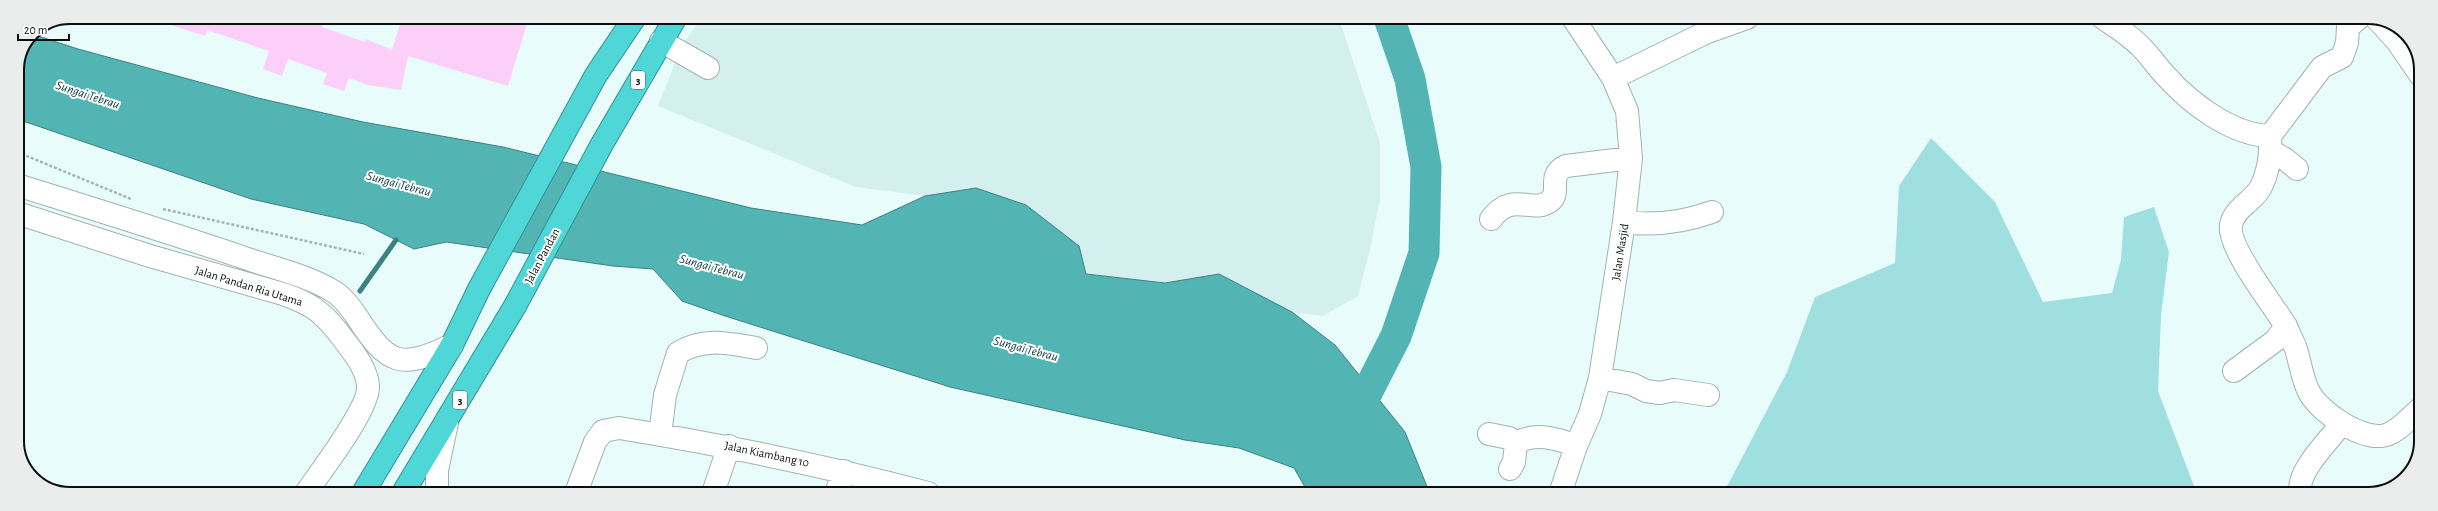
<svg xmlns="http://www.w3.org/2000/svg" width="2438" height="511" font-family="'Alegreya Sans',sans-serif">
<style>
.built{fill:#d3efee}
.green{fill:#9fdfdf}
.water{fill:#53b4b4;stroke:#3d8282}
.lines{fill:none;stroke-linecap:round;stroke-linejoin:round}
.stream{stroke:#3d8282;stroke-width:5}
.river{stroke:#53b4b4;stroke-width:31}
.building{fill:#fbcff7}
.minor-casing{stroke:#a0b2b2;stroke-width:24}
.highway-casing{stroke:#369091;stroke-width:24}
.path{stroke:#a5b4b4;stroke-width:2.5;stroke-dasharray:3 2;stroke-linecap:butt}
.minor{stroke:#fff;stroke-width:22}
.highway{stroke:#4fd6d7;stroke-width:22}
.labels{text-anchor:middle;stroke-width:4;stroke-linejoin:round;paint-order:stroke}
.shield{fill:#fff;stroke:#535757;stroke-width:1}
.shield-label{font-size:11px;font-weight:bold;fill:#090f0f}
.street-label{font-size:12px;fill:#090f0f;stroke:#fff}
.water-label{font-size:13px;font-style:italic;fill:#0b3a3a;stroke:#fff}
.rim{fill:none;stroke:#090f0f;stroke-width:2}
</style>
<rect width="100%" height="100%" fill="#e9fcfc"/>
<path class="built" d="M702,17L1339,18L1380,143V199L1370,250L1358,296L1323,316L1292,312L1219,274L1165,283L1085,274L1079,246L976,188L925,196L856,187L658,106L682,45Z"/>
<path class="green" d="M1931,138L1995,202L2043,302L2112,293L2121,260L2124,217L2154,207L2169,252L2161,315L2158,391L2197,494H1723L1787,372L1815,297L1895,263L1899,186Z"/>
<path class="water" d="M32,34L78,49L258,98L363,122L503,147L751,208L862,225L925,196L976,188L1026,205L1079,246L1086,274L1165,283L1219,274L1292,312L1335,345L1405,432L1430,494H1309L1294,468L1239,448L1185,440L950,387L725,316L682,301L653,269L613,266L446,242L414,249L364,224L251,199L17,119V70Z"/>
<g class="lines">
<path class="stream" d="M360,291L396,240"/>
<path class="river" d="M1350,426L1396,336L1424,253L1426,167L1410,79L1389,18"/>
</g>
<path class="building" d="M156,17H299L323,26L322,27L365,42L366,39L392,50L402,17H529L508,86L408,56L401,90L368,85L349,78L344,91L323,84L327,73L288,59L282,76L263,69L269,51L207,30L205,36L155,20Z"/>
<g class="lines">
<g class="minor-casing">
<path id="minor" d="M2103,18C2116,27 2131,36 2142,48C2151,57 2157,67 2166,76C2191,104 2232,135 2270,136C2271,153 2269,171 2261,187C2254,201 2234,208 2231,225C2227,247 2273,305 2286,326L2276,340L2234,371
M2376,18L2397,41L2421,76
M661,41L708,68
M1613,78L1705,33L1747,18
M2270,136L2322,67L2342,57L2347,43L2348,27L2359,18
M2271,151L2285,159L2297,169
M17,185C91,208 165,231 239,256C269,267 304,274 333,291C343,297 350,307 357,317C388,365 400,370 452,345
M17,213L150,256L283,294C313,304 325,314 344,340C354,353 367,369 368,386C370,408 320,472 306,493
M1491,219C1513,190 1532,215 1550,201C1562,192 1546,175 1566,166L1631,158
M1624,222C1654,226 1684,222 1712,212
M2286,326C2289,334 2293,341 2296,349C2300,362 2302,377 2308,390C2317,411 2363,442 2386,435C2399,431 2409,418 2420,409
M1600,378L1632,384L1646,391L1660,393L1674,390L1708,395
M1489,434L1509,438L1516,443
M660,435L665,395L678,353C703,337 728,343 756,348
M1510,469L1514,462L1516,443C1535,432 1556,438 1576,446
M437,493V470L447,423
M576,493L595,442L603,431L619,428C724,445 826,466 928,493
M713,493L729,446
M836,493L844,471
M1560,494L1576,446L1590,414L1600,378L1624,222L1631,158L1627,111L1613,78L1573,18
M2301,494C2294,473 2330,440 2342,423"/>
</g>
<g class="highway-casing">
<path id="highway" d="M363,493L452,345L479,289L596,75L635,17
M403,493L515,306L602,144L676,17"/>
</g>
<path class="path" d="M17,152L131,199
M163,209L364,254"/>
<use href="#minor" class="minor"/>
<use href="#highway" class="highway"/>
</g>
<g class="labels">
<g class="shield">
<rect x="631" y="71" width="14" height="18" rx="3"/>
<rect x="453" y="391" width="14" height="18" rx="3"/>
</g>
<g class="shield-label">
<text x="638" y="84">3</text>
<text x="460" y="404">3</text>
</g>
<g class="street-label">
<text transform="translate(1620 252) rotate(-81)" y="4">Jalan Masjid</text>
<text transform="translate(542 256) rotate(-62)" y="4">Jalan Pandan</text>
<text transform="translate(249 286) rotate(17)" y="4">Jalan Pandan Ria Utama</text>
<text transform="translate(767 454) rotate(12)" y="4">Jalan Kiambang 10</text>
</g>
<g class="water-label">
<text transform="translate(88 94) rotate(18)" y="5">Sungai Tebrau</text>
<text transform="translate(399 183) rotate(15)" y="5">Sungai Tebrau</text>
<text transform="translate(712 266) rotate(15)" y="5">Sungai Tebrau</text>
<text transform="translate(1026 348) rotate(15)" y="5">Sungai Tebrau</text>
</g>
</g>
<path d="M0 0H2438V511H0ZM70 24H2368A46 46 0 0 1 2414 70V441A46 46 0 0 1 2368 487H70A46 46 0 0 1 24 441V70A46 46 0 0 1 70 24Z" fill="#ebecec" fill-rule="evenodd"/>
<path class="rim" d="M70 24H2368A46 46 0 0 1 2414 70V441A46 46 0 0 1 2368 487H70A46 46 0 0 1 24 441V70A46 46 0 0 1 70 24Z"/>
<path d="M18 34v6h51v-6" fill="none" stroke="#090f0f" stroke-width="2"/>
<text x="24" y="34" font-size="12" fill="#090f0f" stroke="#ffffff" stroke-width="3" paint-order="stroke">20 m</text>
</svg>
